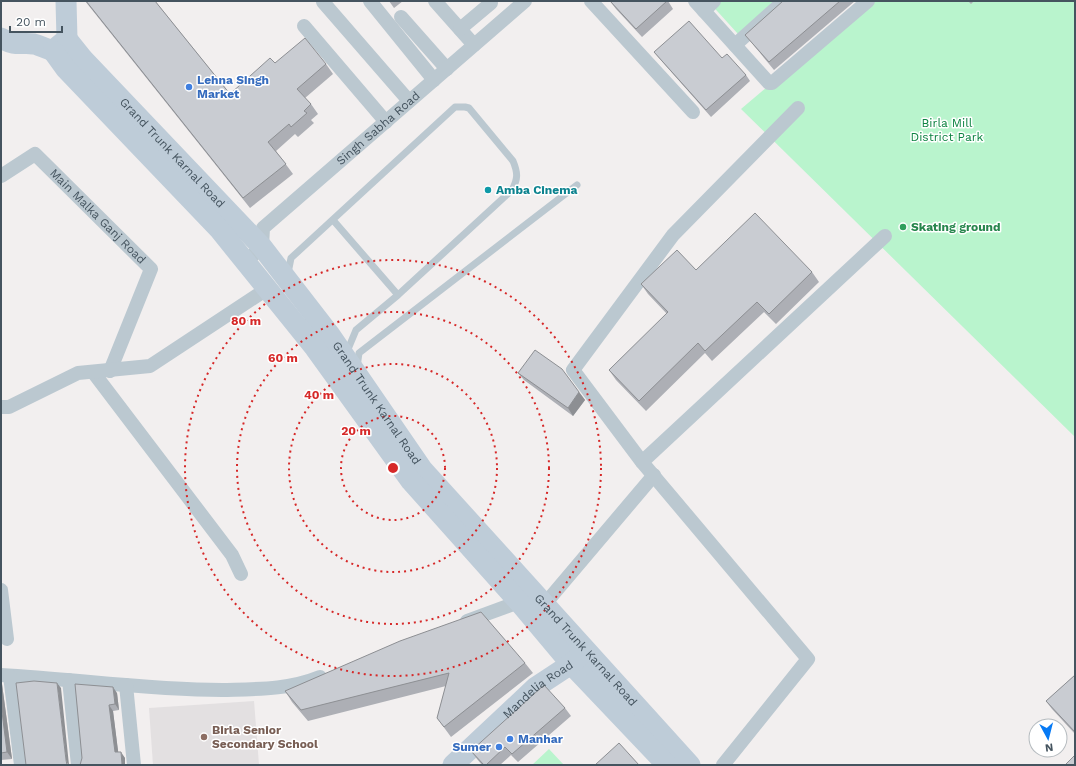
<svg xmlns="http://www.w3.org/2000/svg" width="1076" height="766" font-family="'Work Sans',sans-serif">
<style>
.education{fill:#e3e0e1}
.green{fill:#b9f4cd}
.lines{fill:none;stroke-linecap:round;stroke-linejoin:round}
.lane{stroke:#bbc8d0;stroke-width:7}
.street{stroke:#bbc8d0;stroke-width:14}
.secondary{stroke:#beccd8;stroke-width:21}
.wall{fill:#adafb5}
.shaded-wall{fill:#8d8f93}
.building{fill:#c9ccd2;stroke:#8d8f93}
.ring{fill:none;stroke:#d62828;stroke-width:2;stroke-dasharray:2 4}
.shop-dot{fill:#3f7fe0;stroke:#fff;stroke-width:1.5}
.culture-dot{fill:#0f9aa8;stroke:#fff;stroke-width:1.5}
.leisure-dot{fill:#2e9e5b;stroke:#fff;stroke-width:1.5}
.education-dot{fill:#8d6e63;stroke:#fff;stroke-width:1.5}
.labels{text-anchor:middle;stroke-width:3;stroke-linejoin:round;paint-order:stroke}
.shop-label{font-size:12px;font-weight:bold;fill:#366cbe;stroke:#fff;text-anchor:start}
.park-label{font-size:12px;fill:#0d8342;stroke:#fff}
.street-label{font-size:12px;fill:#45545f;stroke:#fff}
.culture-label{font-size:12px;font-weight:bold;fill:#0d838f;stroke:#fff;text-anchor:start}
.leisure-label{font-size:12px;font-weight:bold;fill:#27864d;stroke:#fff;text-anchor:start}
.education-label{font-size:12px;font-weight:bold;fill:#785e54;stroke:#fff;text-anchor:start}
.centre{fill:#d62828;stroke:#fff;stroke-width:2}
.ring-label{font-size:12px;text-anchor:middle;font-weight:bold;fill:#d62828;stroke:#fff;stroke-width:3;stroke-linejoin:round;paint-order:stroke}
</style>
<rect width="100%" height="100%" fill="#f2efef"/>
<path class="education" d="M254,701L259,765H153L149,708Z"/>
<path class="green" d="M708,1H774L738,34Z
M869,1H1075V437L741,109Z
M549,749L564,765H532Z"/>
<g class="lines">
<path class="lane" d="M333,220L398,295L356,330L346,354
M288,273L291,258L455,107H465L469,108L513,161C518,173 518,179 512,190L398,295
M357,367L359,353L577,185"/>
<g class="street">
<path d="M370,1L434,80"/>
<path d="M435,1L474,45"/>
<path d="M591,1L693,112"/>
<path d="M695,1L769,83H772L868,1"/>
<path d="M323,2L409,101"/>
<path d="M704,11L714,1"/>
<path d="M401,17L447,69"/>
<path d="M304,26L386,122"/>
<path d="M460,29L491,3"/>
<path d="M735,45L784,1"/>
<path id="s1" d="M1,176L35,154L151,269L110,371"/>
<path id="s2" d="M245,262L262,247L263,228L525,1"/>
<path d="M93,372L232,555L241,574"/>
<path d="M1,407H9L78,373L150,366L267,289"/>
<path d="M642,462L573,370L673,235L798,108"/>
<path d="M1,590L7,639"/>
<path d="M544,605L654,475"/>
<path d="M467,621L519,602"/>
<path d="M1,675C75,679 148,690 222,690C256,689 288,690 320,677"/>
<path d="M10,676L21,765"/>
<path d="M69,680L78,765"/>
<path d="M126,685L134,765"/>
<path d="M723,765L808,659L642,462L885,236"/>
</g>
<g class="secondary">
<path d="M1,38C16,47 21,42 34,44C41,46 47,49 53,51"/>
<path id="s3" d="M67,39L83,59L262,247L330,335L422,469L690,765"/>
<path d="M56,48L67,39L66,1"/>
<path d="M53,51L66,69L219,229L315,348L411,481L519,602L571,664L667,765"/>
<path id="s4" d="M453,765L536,687L571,664L582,654"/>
</g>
</g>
<path class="wall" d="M85,1H155L230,94L275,63L326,64L333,74L305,98L311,104L318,114L311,120L314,123L298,137L295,134L276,151L293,174L250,208Z
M389,1H403L394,8Z
M610,1H668L673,9L642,37L616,9Z
M783,1H855L774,70L751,42L745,35Z
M968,1H974L971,4Z
M654,52L722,58L746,75L750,81L711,117L659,58Z
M696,270L812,272L819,282L776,324L764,312L712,361L705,353L646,411L616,380L609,370L667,314L648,294L641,284Z
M518,373L579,392L585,400L573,416L524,380Z
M525,663L533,673L451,737L437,718L446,686L308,721L292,702L285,691Z
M1075,675V734L1052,709L1046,701Z
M1,682L2,684L12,759L1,760Z
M75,684L117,693L119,710L113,711L118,752L125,758H82Z
M565,708L571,716L518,762L511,755L500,765H482L477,759L471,751Z"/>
<path class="shaded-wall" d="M579,392L585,400L573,416L568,408Z
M1,682L2,684L12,759L7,752L1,704Z
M57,683L61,688L69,765H68L66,760Z
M113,687L117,693L119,710L115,704Z
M109,705L113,711L119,758L115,752Z
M121,752L125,758V765H122Z"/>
<path class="building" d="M86,1H155L230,94L270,58L275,63L305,38L326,64L297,89L311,104L304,111L307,113L291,127L289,124L268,142L286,164L243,198Z
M610,1H667L636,29Z
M783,1H840L769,62L745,35Z
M689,21L722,58L727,54L746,75L706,110L654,52Z
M755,213L812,272L769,314L757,302L705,351L698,343L639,401L609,370L668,312L641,284L677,250L696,270Z
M535,350L562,369L579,392L568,408L518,373Z
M481,612L525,663L444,727L437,718L449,673L301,710L285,691L400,641Z
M1075,675V732L1046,701Z
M34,681L57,683L66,760L67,765H68H26L16,683Z
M75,684L113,687L115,704L109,705L115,752H121L122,765H80L82,758Z
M544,685L565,708L512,754L505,747L486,765H484L471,751Z
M1,704L7,752L1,753Z
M619,743L639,765H595Z
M1075,755V765H1065Z"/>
<g class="ring">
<circle cx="393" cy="468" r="52"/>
<circle cx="393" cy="468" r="104"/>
<circle cx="393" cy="468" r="156"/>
<circle cx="393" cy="468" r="208"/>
</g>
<g class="shop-dot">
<circle cx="189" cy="87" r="4"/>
<circle cx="510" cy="739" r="4"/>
<circle cx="499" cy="747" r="4"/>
</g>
<circle class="culture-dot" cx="488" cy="190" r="4"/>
<circle class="leisure-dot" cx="903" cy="227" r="4"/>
<circle class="education-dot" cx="204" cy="737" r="4"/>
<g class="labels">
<g class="shop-label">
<text x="197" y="84">Lehna Singh<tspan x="197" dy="14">Market</tspan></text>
<text x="518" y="743">Manhar</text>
<text x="491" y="751" text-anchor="end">Sumer</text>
</g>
<g class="park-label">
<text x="947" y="127">Birla Mill<tspan x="947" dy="14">District Park</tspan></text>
</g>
<g class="street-label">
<text dy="4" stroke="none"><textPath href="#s2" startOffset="194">Singh Sabha Road</textPath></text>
<text dy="4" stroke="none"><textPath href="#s3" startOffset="155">Grand Trunk Karnal Road</textPath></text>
<text dy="4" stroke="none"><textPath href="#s1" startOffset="129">Main Malka Ganj Road</textPath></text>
<text dy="4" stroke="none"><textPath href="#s3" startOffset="479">Grand Trunk Karnal Road</textPath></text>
<text dy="4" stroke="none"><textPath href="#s3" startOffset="803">Grand Trunk Karnal Road</textPath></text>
<text dy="4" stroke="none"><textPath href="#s4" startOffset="114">Mandelia Road</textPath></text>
</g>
<g class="culture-label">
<text x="496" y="194">Amba Cinema</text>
</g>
<g class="leisure-label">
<text x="911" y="231">Skating ground</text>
</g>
<g class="education-label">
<text x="212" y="734">Birla Senior<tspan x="212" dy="14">Secondary School</tspan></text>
</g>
</g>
<circle cx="393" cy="468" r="6" class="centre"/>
<g class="ring-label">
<text x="246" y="325">80 m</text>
<text x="283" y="362">60 m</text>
<text x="319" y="399">40 m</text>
<text x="356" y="435">20 m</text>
</g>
<rect width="1076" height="766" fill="none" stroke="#45545f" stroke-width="4"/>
<g transform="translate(1048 738) rotate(173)"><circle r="19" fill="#ffffff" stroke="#b5bbbf"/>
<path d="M0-3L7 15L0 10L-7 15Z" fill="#067af5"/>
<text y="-6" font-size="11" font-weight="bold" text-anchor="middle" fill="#45545f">N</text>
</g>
<path d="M10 26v6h52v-6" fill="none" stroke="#45545f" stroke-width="2"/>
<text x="16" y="26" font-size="12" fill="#45545f" stroke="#ffffff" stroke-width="3" paint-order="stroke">20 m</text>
</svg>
